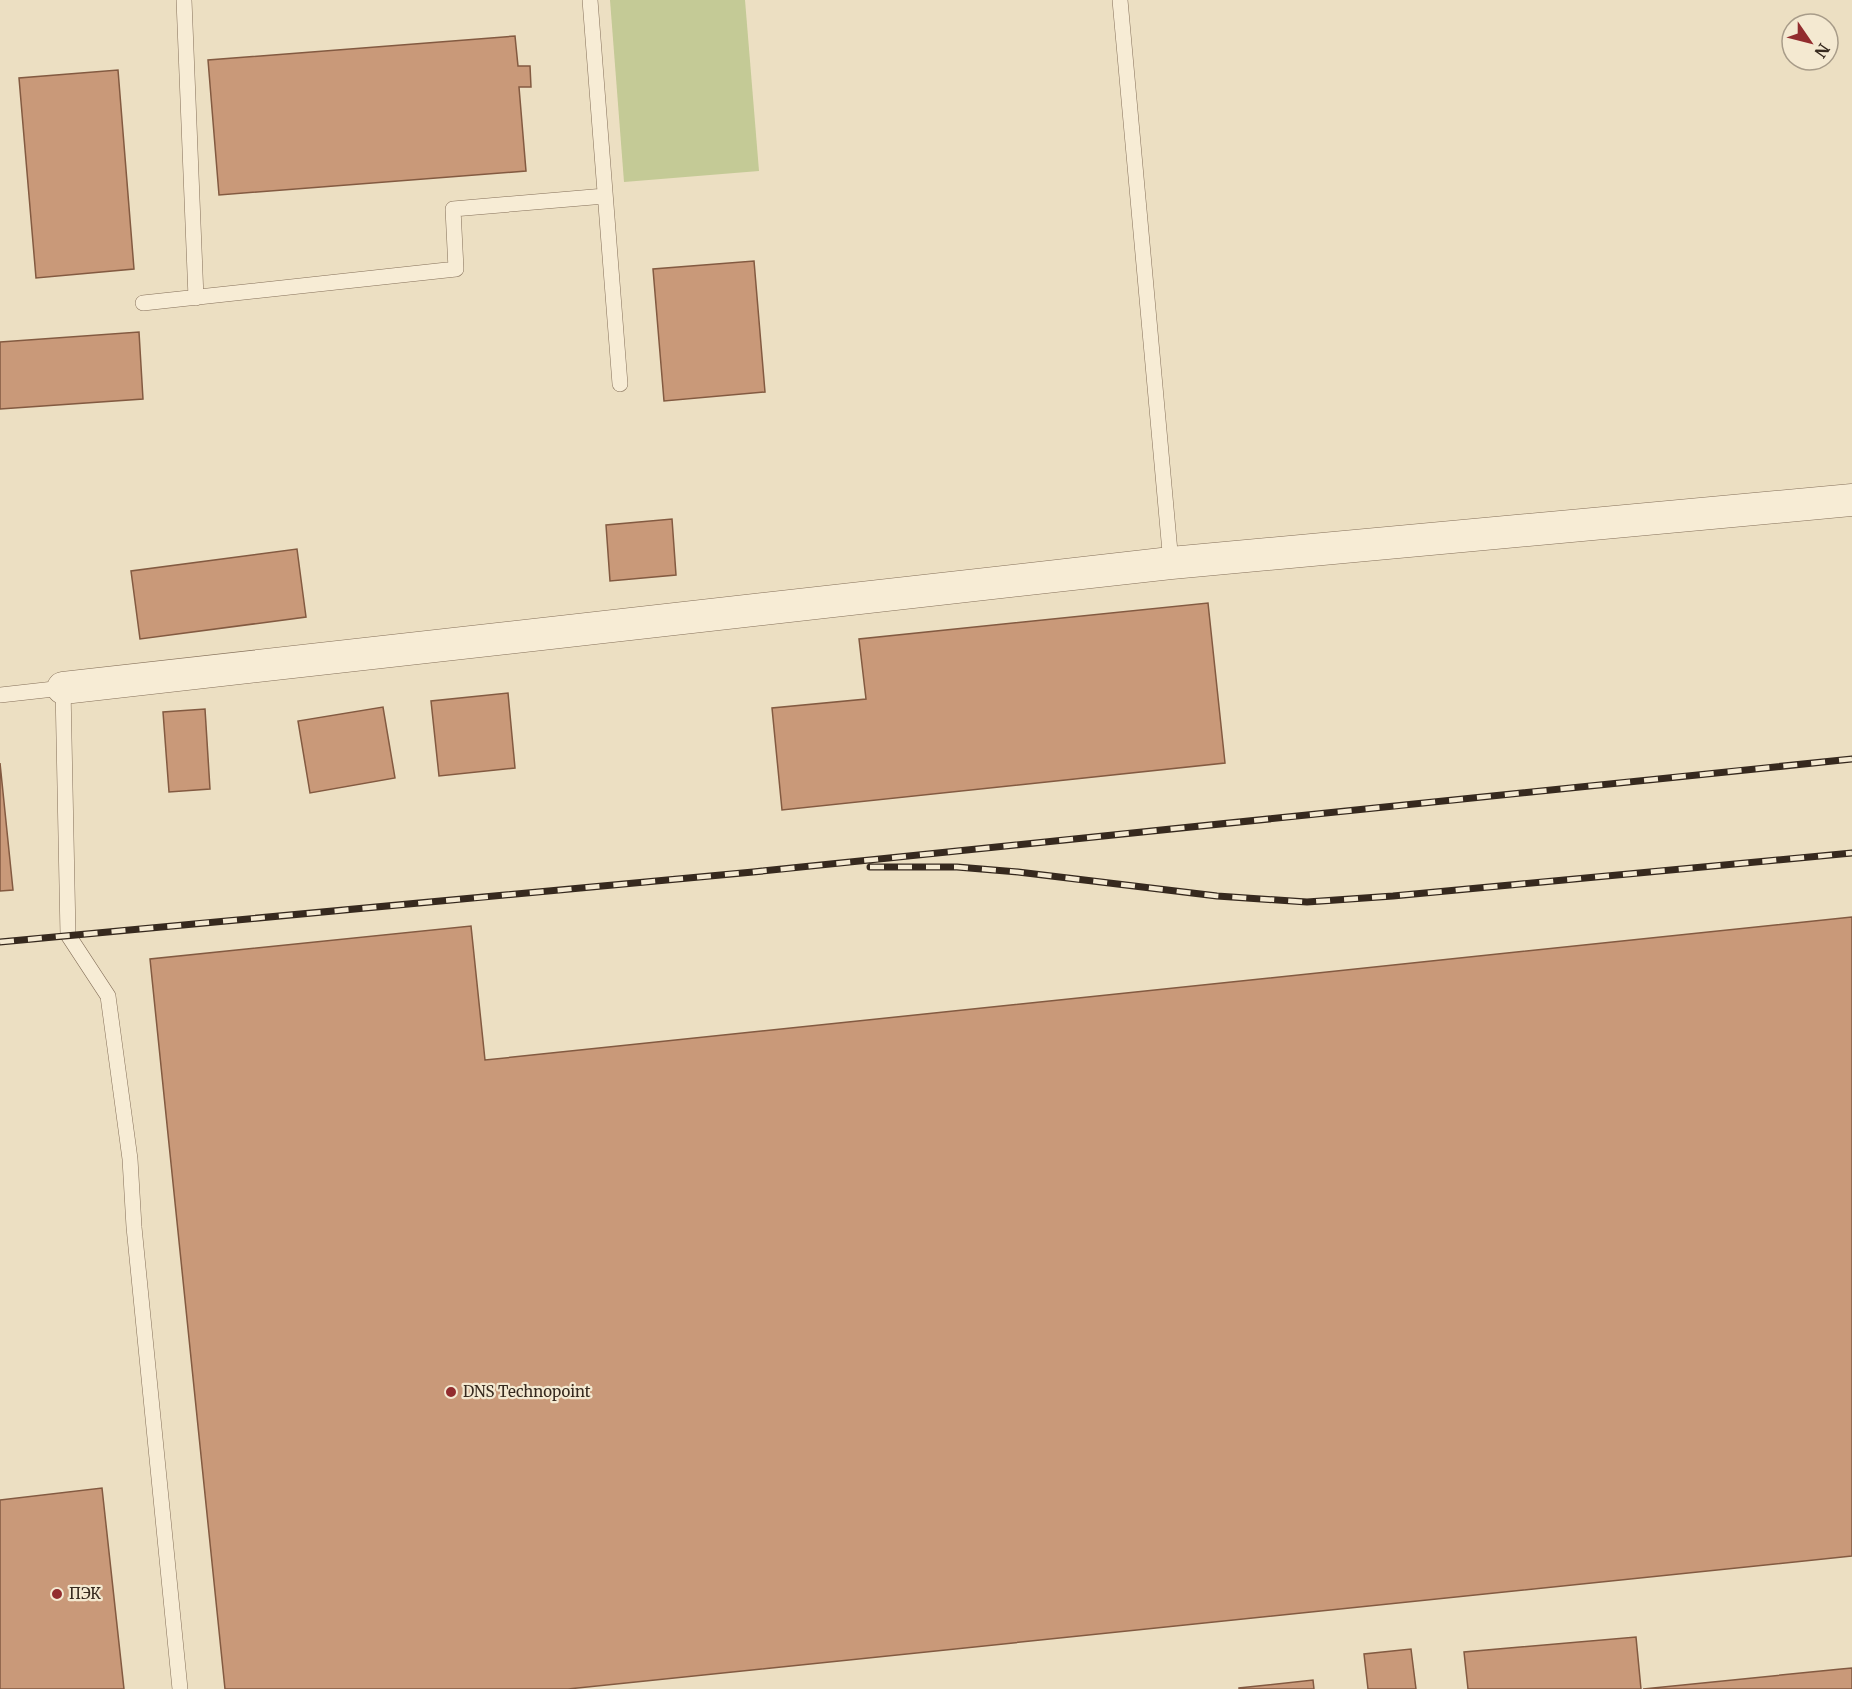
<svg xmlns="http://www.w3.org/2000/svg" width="1852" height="1689" font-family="Merriweather,serif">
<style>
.garden{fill:#c4ca96}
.building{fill:#c99979;stroke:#835a41;stroke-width:1.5}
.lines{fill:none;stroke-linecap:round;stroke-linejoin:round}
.lane-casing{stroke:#85705a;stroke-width:16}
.street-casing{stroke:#85705a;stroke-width:33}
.lane{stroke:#f7ecd5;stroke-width:15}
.street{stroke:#f7ecd5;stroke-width:32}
.rail-casing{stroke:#36291e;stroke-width:7}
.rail{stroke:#f4e9d1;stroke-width:4.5;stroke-dasharray:14;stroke-linecap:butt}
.poi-dot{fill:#922c2e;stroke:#f4e9d1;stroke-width:2}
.labels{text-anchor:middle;stroke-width:4.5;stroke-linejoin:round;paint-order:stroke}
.poi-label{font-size:15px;fill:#36291e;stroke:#f4e9d1;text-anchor:start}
</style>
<rect width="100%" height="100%" fill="#ecdfc2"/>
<path class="garden" d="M610,0H745L759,171L624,182Z"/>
<path class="building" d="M515,36L518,66H530L531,87H519L526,171L219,195L208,60Z
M118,70L134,269L36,278L19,78Z
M754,261L765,392L664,401L653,269Z
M139,332L143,399L0,409V342Z
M672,519L676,575L610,581L606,525Z
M297,549L306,617L140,639L131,571Z
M1208,603L1225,763L782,810L772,708L866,699L859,639Z
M508,693L515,768L439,776L431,701Z
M383,707L395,778L310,793L298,721Z
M205,709L210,789L169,792L163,712Z
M0,763L13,890L0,891Z
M1852,917V1556L568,1689H225L150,959L471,926L485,1060Z
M102,1488L124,1689H0V1500Z
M1636,1637L1641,1689H1468L1464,1652Z
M1411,1649L1416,1689H1368L1364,1654Z
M1852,1668V1689H1643L1841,1669Z
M1313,1680L1314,1689H1239V1688Z"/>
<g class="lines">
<g class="lane-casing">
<path id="lane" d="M184,0L196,298
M590,0L620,384
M1120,0L1171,563
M143,303L456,269L453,209L605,196
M0,695L63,688L68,935L108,996L130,1159L134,1227L180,1689"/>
</g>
<g class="street-casing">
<path id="street" d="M63,688L1171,563L1852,500"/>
</g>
<use href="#lane" class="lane"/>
<use href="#street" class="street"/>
<g class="rail-casing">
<path id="rail" d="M870,867H957L1018,872L1217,896L1307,902L1393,896L1852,853
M0,942L753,872L1852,759"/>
</g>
<use href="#rail" class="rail"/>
</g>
<g class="poi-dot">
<circle cx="451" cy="1392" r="6"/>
<circle cx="57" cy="1594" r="6"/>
</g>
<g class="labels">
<g class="poi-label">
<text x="463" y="1397">DNS Technopoint</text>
<text x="69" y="1599">ПЭК</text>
</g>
</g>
<g transform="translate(1810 42) rotate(125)"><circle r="28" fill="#f4e9d1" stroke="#a89c89" stroke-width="1.5"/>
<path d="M0-4.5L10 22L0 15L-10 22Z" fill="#922c2e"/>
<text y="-9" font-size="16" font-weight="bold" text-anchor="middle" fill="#36291e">N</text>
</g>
</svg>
